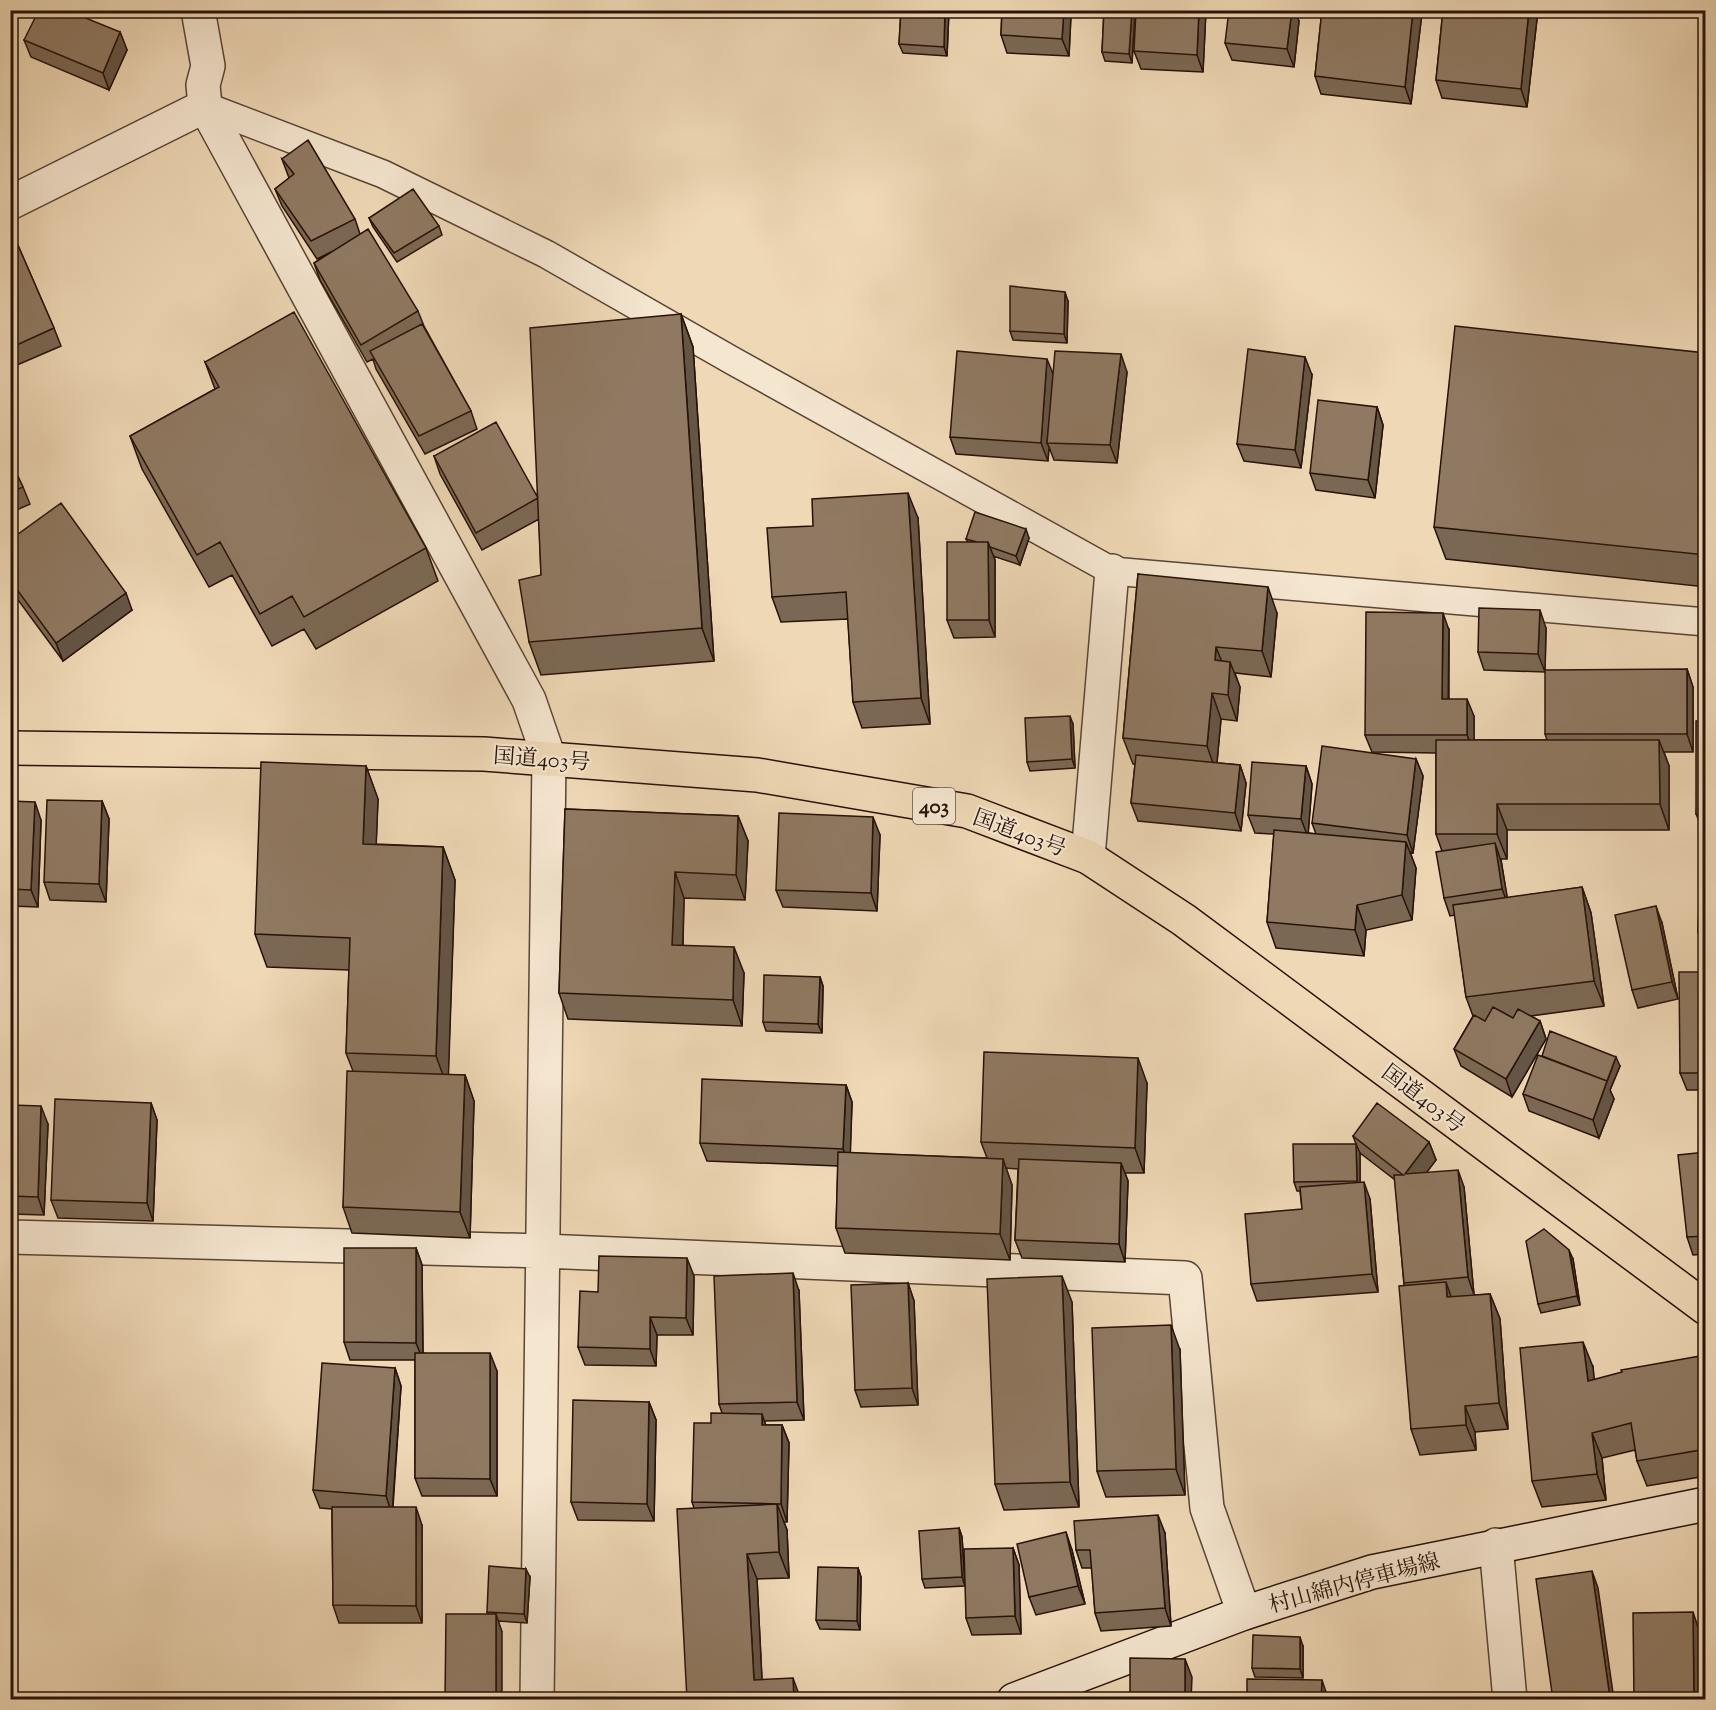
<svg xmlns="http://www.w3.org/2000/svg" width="1716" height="1710" font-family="'Sorts Mill Goudy','Noto Serif JP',serif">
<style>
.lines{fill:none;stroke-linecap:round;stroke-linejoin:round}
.lane-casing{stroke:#594434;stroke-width:30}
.street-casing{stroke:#594434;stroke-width:36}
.secondary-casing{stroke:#271208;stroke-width:36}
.highway-casing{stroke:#271208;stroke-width:36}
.lane{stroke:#f5e6d0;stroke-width:27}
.street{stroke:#f5e6d0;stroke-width:33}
.secondary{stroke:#f5e6d0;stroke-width:33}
.highway{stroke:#efd8b6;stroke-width:33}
.wall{fill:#7b6854;stroke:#271208;stroke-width:1.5}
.shaded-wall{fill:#645545;stroke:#271208;stroke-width:1.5}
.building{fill:#8f7962;stroke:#271208;stroke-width:1.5}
.labels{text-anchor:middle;stroke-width:4.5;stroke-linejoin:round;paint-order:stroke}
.shield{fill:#f5e6d0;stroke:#655244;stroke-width:1.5}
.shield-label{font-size:21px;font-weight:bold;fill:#271208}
.street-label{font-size:22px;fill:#271208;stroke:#f5e6d0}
</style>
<rect width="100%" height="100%" fill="#efd8b6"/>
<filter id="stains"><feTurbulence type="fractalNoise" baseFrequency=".00333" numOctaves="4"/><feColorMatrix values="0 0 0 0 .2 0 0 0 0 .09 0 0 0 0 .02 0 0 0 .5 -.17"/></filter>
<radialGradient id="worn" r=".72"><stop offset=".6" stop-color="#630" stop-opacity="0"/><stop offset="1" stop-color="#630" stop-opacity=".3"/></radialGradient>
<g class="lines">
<g class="lane-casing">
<path id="lane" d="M205,106L383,174L546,254L733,361L1112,571L1706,622"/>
</g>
<g class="street-casing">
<path id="street" d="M198,10L208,66L203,85L205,106L529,700L549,758L537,1700
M10,203L205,106
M1088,857L1112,571
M10,1237L543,1251L1185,1278L1207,1508L1244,1613
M1496,1545L1510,1700"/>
</g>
<g class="secondary-casing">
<path id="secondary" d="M1014,1700L1244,1613L1372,1572L1706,1504"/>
</g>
<g class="highway-casing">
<path id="highway" d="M10,748L484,754L757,775L967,811L1088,857L1184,920L1706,1308"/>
</g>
<use href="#lane" class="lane"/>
<use href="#street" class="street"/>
<use href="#secondary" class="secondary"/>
<use href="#highway" class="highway"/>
</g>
<path class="wall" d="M901,10H949L947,56L903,53L899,44Z
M1002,10H1069L1071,15L1069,56L1007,53L1001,35Z
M1104,10H1135L1132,63L1105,61L1102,52Z
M1206,10L1203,72L1141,69L1134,51Z
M1322,10H1421L1422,13L1411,104L1321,94L1315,76Z
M1443,10H1538L1527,107L1442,98L1436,80Z
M1299,21L1294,67L1232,60L1225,43Z
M10,26L17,45L10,48Z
M120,32L127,50L109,90L31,57L24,40Z
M282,159L355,219L360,234L418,311L424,326L471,411L477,429L425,454L376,369L373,359L367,362L320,280L314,263L331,252L317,259L282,206L275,189L289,178Z
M369,218L439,226L442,235L397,262L373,227Z
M10,227L54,328L61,346L10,368Z
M1068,301L1067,343L1013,340L1010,331Z
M681,314L693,347L714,661L541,675L529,642L541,575L539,519L482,550L440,474L434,456L538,497Z
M1706,353V587L1446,559L1434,527Z
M205,362L426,548L438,581L316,649L304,629L272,646L232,575L209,587L142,469L130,436L215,389Z
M1127,372L1117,463L1054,460L1049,447L1048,461L956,454L950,437L1053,374Z
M1312,375L1301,468L1244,461L1237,444Z
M1377,407L1383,425L1375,498L1316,490L1310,473Z
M10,460L23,487L30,504L10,513Z
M918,518L930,724L862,728L853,702L848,619L781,622L772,597Z
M1029,538L1020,565L993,556L995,560V637L954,638L947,620L968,542L966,539Z
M10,540L132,610L63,661L10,589Z
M1138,574L1277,613L1271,677L1235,673L1240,687L1237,721L1221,719L1217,763L1240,765L1246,783L1241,831L1138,821L1131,803L1135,764H1133L1123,738Z
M1546,628L1545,672L1484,670L1478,652Z
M1449,630V699L1474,716V740H1547L1545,734L1687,669L1693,687V752H1664L1669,766V830H1507V859H1501L1507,898L1582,887L1591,913L1604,1006L1531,1016L1540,1021L1546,1039L1512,1097L1461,1066L1454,1049L1473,1016L1466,997L1455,915L1450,916L1444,898L1442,851L1436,834V753L1372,752L1365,735Z
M1706,721V831H1703L1696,814Z
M1073,724L1075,768L1030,771L1027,762Z
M1416,759L1423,776L1413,853L1410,852L1416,868L1412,920L1366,930L1364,956L1276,948L1267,922L1274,834L1255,833L1248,815L1306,766L1312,784L1308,833L1316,834L1312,823Z
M366,766L378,799L376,844L443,847L455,880L448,1075H465L474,1101L470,1238L352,1233L343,1207L353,1071L346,1053L349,970L267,967L255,934Z
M10,801L41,820L38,907L10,906Z
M102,801L109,819L106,902L50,900L44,882Z
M565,809L738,816L748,841L745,900L684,898L683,946L744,973L742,1026L568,1019L559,993Z
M880,835L877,911L783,907L776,890Z
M1706,844V950L1705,949L1698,932Z
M1662,923L1678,999L1638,1008L1632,990Z
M1706,972V1090H1687L1680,1073Z
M820,977L823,986L822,1033L766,1031L763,1022Z
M1542,1056L1620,1066L1610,1090L1614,1099L1599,1138L1529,1111L1523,1094Z
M1147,1083L1144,1173H1125L1128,1181L1125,1262L1022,1258L1015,1240L1018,1169L1006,1168L1012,1185L1010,1260L845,1253L836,1228L838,1166L707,1161L700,1143L846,1085L852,1102L850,1153L987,1158L981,1142Z
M151,1103L157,1120L153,1221L58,1218L51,1200Z
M10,1105L48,1124L44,1215L10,1214Z
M1353,1136L1429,1142L1436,1160L1426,1173L1464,1187L1474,1295L1490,1294L1500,1319L1508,1429L1475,1432L1476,1450L1420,1455L1411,1429L1404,1285L1395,1180L1360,1153V1182L1370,1199L1378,1292L1257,1301L1251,1284L1302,1209L1300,1191H1297L1294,1182L1356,1144Z
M1706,1152V1254L1693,1255L1687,1237Z
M416,1248L422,1265L423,1353L497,1371V1496H422L415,1478V1360H350L344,1342Z
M1573,1259L1580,1305L1541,1313L1538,1304Z
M694,1276L693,1335H657L656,1366L585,1365L578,1347L598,1292Z
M908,1283L914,1301L918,1405L861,1407L855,1390Z
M799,1291L804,1420L764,1421L766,1425H782L789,1443L787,1522H784L787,1530L789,1578L757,1579L762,1680L687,1700L694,1508L692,1502L711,1423L722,1413L719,1404Z
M1072,1302L1079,1507L1004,1510L995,1484Z
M1180,1350L1185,1495L1106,1497L1097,1471Z
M1706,1355V1476L1647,1486L1637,1461L1635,1450L1602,1458L1606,1500L1542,1507L1532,1481L1593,1367L1594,1380Z
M395,1368L401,1386L393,1507L422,1525V1623H339L333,1605L332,1509L320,1508L313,1490Z
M649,1402L656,1420L654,1521L578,1520L571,1502Z
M959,1528L962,1537L965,1586L925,1588L922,1579Z
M1165,1533L1171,1626L1101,1631L1095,1613L1092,1568H1082L1076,1550Z
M1013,1548L1019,1565L1021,1634L972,1635L966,1618Z
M1072,1550L1085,1604L1036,1615L1029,1597Z
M858,1568L861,1577L860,1630L820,1629L816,1620Z
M530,1577L527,1623L498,1621L502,1632L488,1614L487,1612Z
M1303,1646V1678L1255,1677L1252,1668Z"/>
<path class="shaded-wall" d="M945,10H949L947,56L944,47Z
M1064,10H1069L1071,15L1069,56L1062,39Z
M1132,10H1135L1132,63L1129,54Z
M1199,10H1206L1203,72L1197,55Z
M1292,10H1295L1299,21L1294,67L1287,49Z
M1413,10H1421L1422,13L1411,104L1405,87Z
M1529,10H1538L1527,107L1521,89Z
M120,32L127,50L109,90L103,73Z
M1065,292L1068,301L1067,343L1064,334Z
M681,314L693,347L714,661L702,628Z
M1121,354L1127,372L1117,463L1110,445Z
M1305,357L1312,375L1301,468L1295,450Z
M1047,359L1054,376L1047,443L1049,447L1048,461L1041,443Z
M1377,407L1383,425L1375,498L1368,480Z
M908,493L918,518L930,724L921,698Z
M1026,529L1029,538L1020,565L1016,556Z
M988,542L995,560V637L989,620Z
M1268,587L1277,613L1271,677L1262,651Z
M126,593L132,610L63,661L56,643Z
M1540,610L1546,628L1545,672L1538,654Z
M1443,613L1449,630L1448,716L1442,699Z
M1216,647L1226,672L1215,660Z
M1230,662L1240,687L1237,721L1228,695Z
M1687,669L1693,687V752L1687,734Z
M1212,693L1221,719L1216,772L1207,746Z
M1467,699L1474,716V753L1467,735Z
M1070,716L1073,724L1075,768L1072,759Z
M1659,740L1669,766V830L1660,804Z
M1416,759L1423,776L1413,853L1407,835Z
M1240,765L1246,783L1241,831L1235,813Z
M366,766L378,799L375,876L363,844Z
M1306,766L1312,784L1308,837L1301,819Z
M102,801L109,819L106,902L99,884Z
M35,802L41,820L38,907L31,890Z
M1497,804L1507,830V859L1497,834Z
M738,816L748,841L745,900L736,875Z
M873,817L880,835L877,911L871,893Z
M1406,842L1416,868L1412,920L1402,895Z
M1495,843L1501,861L1509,907L1502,889Z
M443,847L455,880L448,1089L436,1056Z
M675,872L684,898L682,971L672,945Z
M1582,887L1591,913L1604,1006L1594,981Z
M1357,905L1366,930L1364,956L1355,930Z
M1656,906L1662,923L1678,999L1672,982Z
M734,947L744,973L742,1026L733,1000Z
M820,977L823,986L822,1033L818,1024Z
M1540,1021L1546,1039L1512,1097L1506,1079Z
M1616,1057L1620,1066L1610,1090L1614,1099L1599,1138L1593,1120Z
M1138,1058L1147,1083L1144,1173L1135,1148Z
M465,1075L474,1101L470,1238L460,1212Z
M846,1085L852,1102L850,1166L843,1149Z
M151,1103L157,1120L153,1221L147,1203Z
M41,1106L48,1124L44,1215L38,1197Z
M1429,1142L1436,1160L1412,1192L1405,1174Z
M1356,1144L1360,1153V1190L1357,1181Z
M1003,1159L1012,1185L1010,1260L1000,1234Z
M1121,1163L1128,1181L1125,1262L1119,1244Z
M1458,1170L1464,1187L1474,1295L1468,1277Z
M1364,1182L1370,1199L1378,1292L1372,1274Z
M416,1248L422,1265L423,1360L416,1343Z
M1569,1250L1573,1259L1580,1305L1577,1296Z
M687,1258L694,1276L693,1335L686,1318Z
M793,1273L799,1291L804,1420L797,1402Z
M1062,1276L1072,1302L1079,1507L1070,1482Z
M1446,1282L1455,1308L1447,1297Z
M908,1283L914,1301L918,1405L912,1388Z
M1490,1294L1500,1319L1508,1429L1499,1403Z
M650,1317L657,1335L656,1366L650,1349Z
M1171,1325L1180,1350L1185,1495L1176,1469Z
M1583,1342L1593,1367L1597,1407L1588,1381Z
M490,1353L497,1371V1496L490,1479Z
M395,1368L401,1386L392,1514L386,1496Z
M649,1402L656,1420L654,1521L647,1504Z
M1465,1406L1475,1432L1476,1450L1466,1425Z
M762,1414L768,1432L762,1425Z
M782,1425L789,1443L787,1522L781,1504Z
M1592,1433L1602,1458L1606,1500L1597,1474Z
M777,1504L787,1530L789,1578L779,1552Z
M416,1507L422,1525V1623L416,1606Z
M1158,1515L1165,1533L1171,1626L1165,1608Z
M959,1528L962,1537L965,1586L962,1577Z
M1066,1532L1072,1550L1085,1604L1078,1586Z
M1013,1548L1019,1565L1021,1634L1015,1616Z
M747,1554L757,1579L763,1700L754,1680Z
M858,1568L861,1577L860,1630L857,1621Z
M526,1569L530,1577L527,1623L524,1614Z
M1592,1571L1598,1588L1614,1700H1611L1610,1698Z
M1693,1612L1699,1630L1700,1700H1694Z
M496,1614L502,1632V1700H496Z
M1300,1637L1303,1646V1678L1300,1669Z
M1185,1659L1192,1677L1191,1700H1185Z
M793,1678L801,1700H794Z
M1322,1680L1328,1698V1700H1321Z"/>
<path class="building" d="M39,10H66L120,32L103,73L24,40Z
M901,10H945L944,47L899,44Z
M1002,10H1064L1062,39L1001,35Z
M1104,10H1132L1129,54L1102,52Z
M1136,10H1199L1197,55L1134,51Z
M1229,10H1292L1287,49L1225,43Z
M1322,10H1413L1405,87L1315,76Z
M1443,10H1529L1521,89L1436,80Z
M308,140L355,219L311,241L275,189L294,174L282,159Z
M413,189L439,226L394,253L369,218Z
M10,227L54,328L10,348Z
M368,229L418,311L361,345L314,263Z
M1010,286L1065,292L1064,334L1010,331Z
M294,312L426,548L304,617L292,596L260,614L220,542L197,555L130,436L219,387L205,362Z
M681,314L702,628L529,642L519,580L541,575L530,328Z
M422,324L471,411L419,436L370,351Z
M1455,326L1706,353V555L1434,527Z
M1248,349L1305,357L1295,450L1237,444Z
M957,351L1047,359L1041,443L950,437Z
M1055,351L1121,354L1110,445L1047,443Z
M1318,400L1377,407L1368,480L1310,473Z
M496,422L538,498L476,533L434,456Z
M10,460L23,487L10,493Z
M908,493L921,698L853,702L846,592L772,597L767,528L813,526L812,499Z
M61,503L126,593L56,643L10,580V540Z
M975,512L1026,529L1016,556L990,547L988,542H977L966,539Z
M947,542H988L989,620H947Z
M1138,574L1268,587L1262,651L1216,647L1215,660L1230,662L1228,695L1212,693L1207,746L1123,738Z
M1479,608L1540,610L1538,654L1478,652Z
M1366,612L1443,613L1442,699H1467V735H1365Z
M1687,669V734H1545V670Z
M1070,716L1072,759L1027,762L1025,718Z
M1696,721H1706V814H1696Z
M1436,740H1659L1660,804H1497V834H1436Z
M1322,746L1416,759L1407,835L1312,823Z
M1136,755L1240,765L1235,813L1131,803Z
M261,762L366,766L363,844L443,847L436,1056L346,1053L350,938L255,934Z
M1252,762L1306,766L1301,819L1248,815Z
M47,800L102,801L99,884L44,882Z
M10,801L35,802L31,890L10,889Z
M565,809L738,816L736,875L675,872L672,945L734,947L733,1000L559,993Z
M779,813L873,817L871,893L776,890Z
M1274,830L1406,842L1402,895L1357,905L1355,930L1267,922Z
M1495,843L1502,889L1444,898L1436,852Z
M1701,844H1706V932H1698Z
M1582,887L1594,981L1466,997L1453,905Z
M1656,906L1672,982L1632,990L1615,915Z
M1679,972H1706V1073H1680Z
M764,975L820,977L818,1024L763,1022Z
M1493,1007L1513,1018L1518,1009L1540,1021L1506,1079L1454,1049L1474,1015L1485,1021Z
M1550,1031L1616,1057L1607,1081L1542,1056Z
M984,1052L1138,1058L1135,1148L981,1142Z
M1538,1055L1607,1081L1593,1120L1523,1094Z
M347,1071L465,1075L460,1212L343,1207Z
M702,1079L846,1085L843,1149L700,1143Z
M55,1099L151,1103L147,1203L51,1200Z
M1377,1103L1429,1142L1405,1174L1458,1170L1468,1277L1404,1283L1394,1175H1403L1353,1136Z
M10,1105L41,1106L38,1197L10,1196Z
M1293,1144H1356L1357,1181L1294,1182Z
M838,1152L1003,1159L1000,1234L836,1228Z
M1706,1152V1236L1687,1237L1678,1155Z
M1019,1159L1121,1163L1119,1244L1015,1240Z
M1364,1182L1372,1274L1251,1284L1245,1214L1302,1209L1300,1187Z
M1544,1229L1569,1250L1577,1296L1538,1304L1526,1241Z
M344,1248H416V1343L344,1342Z
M599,1256L687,1258L686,1318L650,1317V1349L578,1347L580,1291L598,1292Z
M793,1273L797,1402L719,1404L714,1276Z
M1062,1276L1070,1482L995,1484L987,1279Z
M1446,1282L1447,1297L1490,1294L1499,1403L1465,1406L1466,1425L1411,1429L1399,1286Z
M908,1283L912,1388L855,1390L851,1285Z
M1171,1325L1176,1469L1097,1471L1092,1328Z
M1583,1342L1588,1381L1622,1372L1621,1370L1706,1355V1449L1637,1461L1631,1423L1592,1433L1597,1474L1532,1481L1520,1348Z
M415,1353H490V1479L415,1478Z
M322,1363L395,1368L386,1496L313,1490Z
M573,1400L649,1402L647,1504L571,1502Z
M711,1413L762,1414V1425H782L781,1504L692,1502L694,1423H711Z
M777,1504L779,1552L747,1554L754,1680L793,1678L794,1700H687L677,1509Z
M332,1507H416V1606L333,1605Z
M1158,1515L1165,1608L1095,1613L1090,1550H1076L1074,1521Z
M959,1528L962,1577L922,1579L919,1531Z
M1066,1532L1078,1586L1029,1597L1017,1544Z
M1013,1548L1015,1616L966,1618L964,1549Z
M489,1566L526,1569L524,1614L487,1612Z
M818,1567L858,1568L857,1621L816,1620Z
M1592,1571L1610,1698L1600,1700H1553L1536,1579Z
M1693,1612L1694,1700H1634L1633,1613Z
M446,1614H496V1700H445Z
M1253,1635L1300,1637V1669L1252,1668Z
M1130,1658L1185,1659V1700H1130Z
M1247,1679L1322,1680L1321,1700H1247Z"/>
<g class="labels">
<rect class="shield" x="913" y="788" width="42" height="36" rx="4.5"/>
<g class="shield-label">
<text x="934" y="813">403</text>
</g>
<g class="street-label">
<text transform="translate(542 758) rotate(4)" y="8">国道403号</text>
<text transform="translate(1020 832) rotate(20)" y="8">国道403号</text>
<text transform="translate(1424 1098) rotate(37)" y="8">国道403号</text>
<text transform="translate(1354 1582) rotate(-15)" y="8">村山綿内停車場線</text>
</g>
</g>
<rect width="1716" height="1710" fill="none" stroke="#efd8b6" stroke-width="36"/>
<rect x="12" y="12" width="1692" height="1686" fill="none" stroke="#271208" stroke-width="3"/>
<rect x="18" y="18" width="1680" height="1674" fill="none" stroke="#271208" stroke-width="1.5"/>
<rect width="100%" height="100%" filter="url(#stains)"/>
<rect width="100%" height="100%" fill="url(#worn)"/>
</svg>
